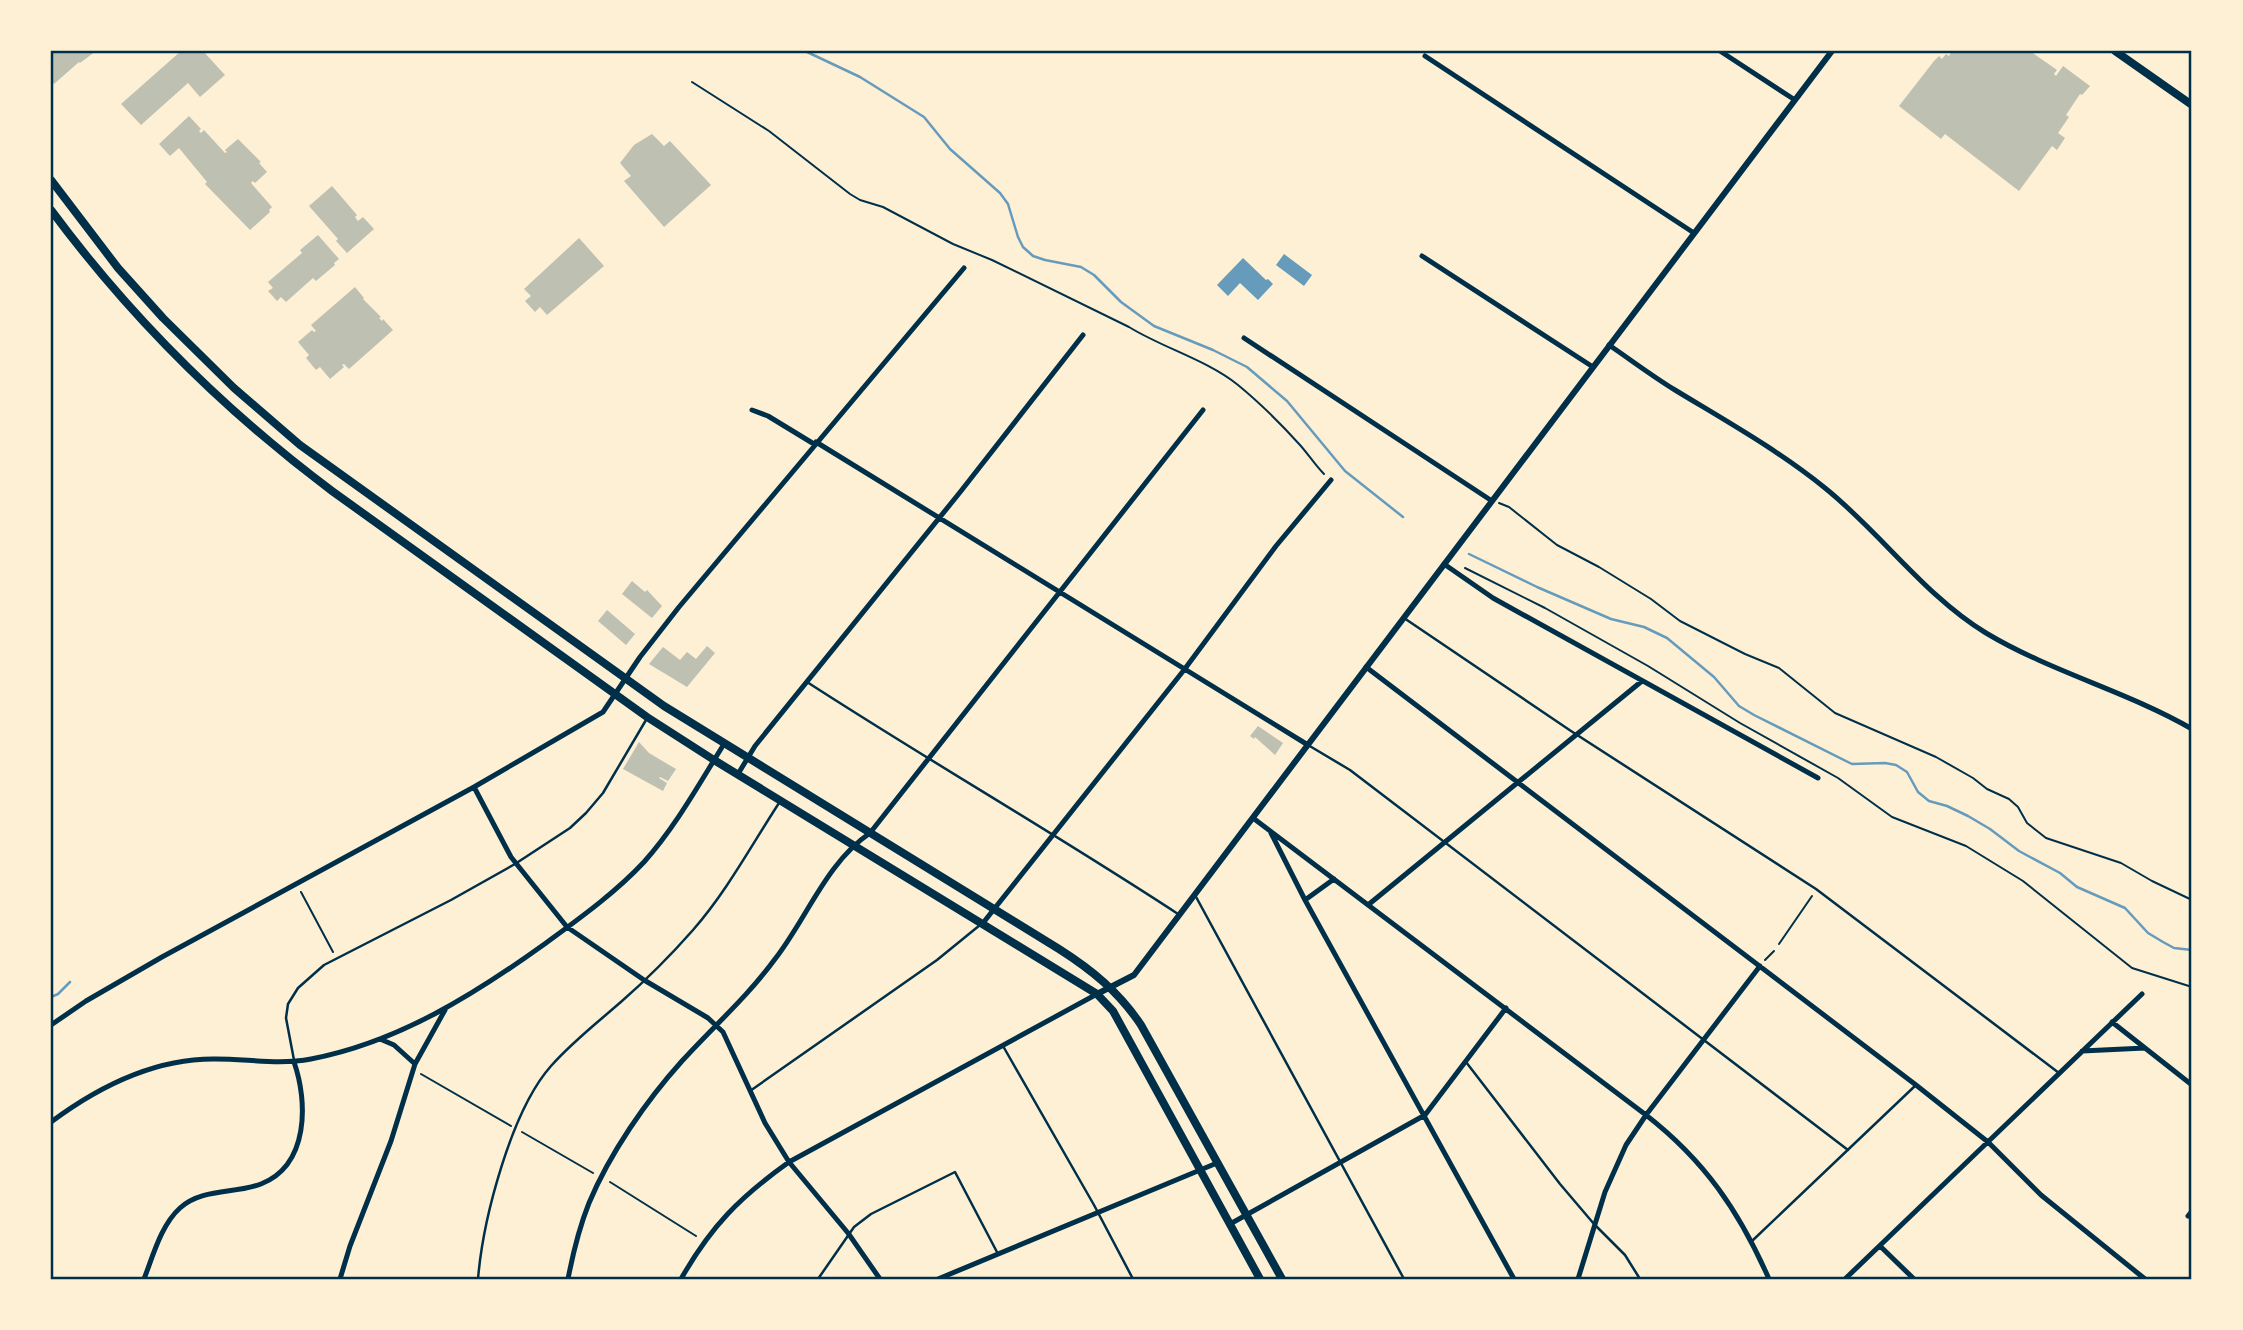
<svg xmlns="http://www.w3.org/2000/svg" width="2243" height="1330" font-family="Manrope,sans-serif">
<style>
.water{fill:#669bbc}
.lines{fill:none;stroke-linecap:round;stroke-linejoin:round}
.stream{stroke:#669bbc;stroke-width:2.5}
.building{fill:#bec0b2}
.path{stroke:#003049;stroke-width:2}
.service{stroke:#003049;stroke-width:2.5}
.minor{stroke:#003049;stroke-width:5}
.tertiary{stroke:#003049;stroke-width:6}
.primary{stroke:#003049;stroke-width:8}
.neatline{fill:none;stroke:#003049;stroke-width:2.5}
</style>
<rect width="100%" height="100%" fill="#fdf0d5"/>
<path class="water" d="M1284,254L1312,275L1304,286L1276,265Z
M1243,258L1266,280L1268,279L1273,284L1258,300L1240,283L1228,296L1217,285Z"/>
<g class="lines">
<path class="stream" d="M805,51L860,77L924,117L950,149L1000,193L1008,204L1018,237L1023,247L1033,256L1045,260L1081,267L1094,275L1121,302L1154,326L1213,350L1247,367L1287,401L1345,471L1403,517
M1469,554L1537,587L1611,619L1644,627L1667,638L1714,677L1739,706L1754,715L1852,764L1885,763L1896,765L1907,772L1918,792L1929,801L1947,806L1968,816L1990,829L2019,851L2060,873L2077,887L2125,908L2148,933L2163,942L2174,948L2192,950
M51,997L58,994L70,982"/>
</g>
<path class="building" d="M51,51H96L80,63L79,62L54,84L51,80Z
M181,51H203L225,75L200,97L188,83L141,125L121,104Z
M1952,51H2030L2057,70L2054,74L2056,76L2063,66L2090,86L2082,95L2080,94L2066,115L2069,117L2058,133L2065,138L2057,150L2052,146L2019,191L1945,134L1941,139L1899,106L1934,61L1939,56L1942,59L1946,54L1949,56Z
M189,116L201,129L199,131L201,133L204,130L225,153L227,152L225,150L238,139L261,162L259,163L267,172L255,183L253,181L251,183L272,207L269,210L270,212L250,230L205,184L207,182L179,148L170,156L159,144Z
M652,134L664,146L670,141L711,185L664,227L624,181L631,176L620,163L634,145Z
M332,186L357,215L355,217L358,221L363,217L374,229L347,253L336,241L338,239L309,206Z
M318,235L339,259L334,263L335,265L316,281L313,278L286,302L281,297L277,301L268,291L273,288L268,282L302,253L300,250Z
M579,238L604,266L547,315L540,307L535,312L525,301L531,296L524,289Z
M355,287L364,298L363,299L381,317L379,318L382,321L383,319L393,330L349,369L344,364L342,365L344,367L330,379L320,367L316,370L306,358L309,355L298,342L312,330L314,332L316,331L311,325Z
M632,581L645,592L647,590L662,606L652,618L622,594Z
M607,610L635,634L626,645L598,621Z
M707,646L715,653L687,687L649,664L663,647L680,660L687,652L696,659Z
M1258,726L1283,743L1275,755L1255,737L1254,739L1250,736Z
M639,742L649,753L676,769L668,781L660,777L659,778L667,783L663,791L623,769Z"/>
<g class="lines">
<path class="path" d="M692,82L769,131L850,194L860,200L883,207L953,244L992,260L1129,327C1163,348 1207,360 1238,385C1260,403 1281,424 1300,445C1309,455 1315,465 1324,474
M1499,503L1509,507L1557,545L1599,567L1651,599L1680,621L1745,654L1779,668L1835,713L1936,757L1973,778L1987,789L2009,799L2018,807L2027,823L2046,838L2121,863L2152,881L2192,900
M1465,568L1545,608L1648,666L1740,723L1838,778L1892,817L1966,846L2023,881L2132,968L2192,987
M301,892L333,952
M1779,944L1812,896
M1765,960L1774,951
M421,1074L511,1126
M522,1132L593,1173
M610,1182L696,1236"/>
<path class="service" d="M1404,618L1571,731L1816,889L2059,1073
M807,682C929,761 1056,834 1178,914
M1308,745L1350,770L1848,1150
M1195,895L1404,1279
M1003,1046L1094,1205L1133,1279
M294,1060L286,1018L288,1004L298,988L324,965L451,900L515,864L570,828L586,813L603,793L646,720
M1466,1062L1560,1184L1594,1224L1625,1255L1640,1279
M750,1091L937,960L980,925
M1752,1241L1916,1085
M478,1279C483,1219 511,1111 551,1066C572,1042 598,1022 622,1001C646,980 671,955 693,930C727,891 751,846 779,803
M818,1279L854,1227L871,1214L955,1172L998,1254"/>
<path class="minor" d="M1720,51L1795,100
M1425,56L1694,233
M1422,256L1593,367
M1244,338L1492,501
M1609,345C1631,360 1652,376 1675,390C1726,421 1778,450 1825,488C1880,532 1926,597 1986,633C2051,672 2126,691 2192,729
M752,410L768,416L814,444
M816,442L1308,745
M1444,564L1493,598L1818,778
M1366,667L1916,1085L1988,1142L2041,1195L2145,1279
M738,774L755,746L961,491L1083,335
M474,787L511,857L567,927L644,980L708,1018L723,1032L765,1123L789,1162L848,1233L880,1279
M1253,818L1646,1115C1705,1161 1739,1211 1769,1279
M1271,833L1305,900L1514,1279
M1305,900L1334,879
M1368,905L1642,681
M983,923L1184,670L1276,546L1331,480
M2112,1022L2145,1048
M51,1025L86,1001L162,957L474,787L603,712L640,657L679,607L964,268
M380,1039L394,1045L415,1064
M2082,1051L2145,1048L2192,1085
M51,1122C98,1087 155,1058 216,1059C248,1059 279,1065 311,1059C399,1042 475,994 546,943C580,918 615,893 644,862C676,826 699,784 724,744
M2188,1216L2192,1211
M1230,1224L1425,1115L1506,1008
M1880,1246L1914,1279
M144,1279C153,1256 161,1225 180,1208C202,1188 235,1194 261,1184C309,1165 308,1102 294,1062
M340,1279L350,1246L391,1141L415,1064L445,1010
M568,1279C573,1253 579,1228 589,1203C610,1153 646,1101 682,1061C713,1027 748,996 775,959C807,918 826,863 870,833L1203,410
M681,1279C711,1226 740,1197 789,1162L1097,994
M938,1279L1217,1163
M1578,1279L1605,1192L1626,1145L1646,1115L1760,966
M1845,1279L2142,994"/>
<path class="tertiary" d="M1097,994L1134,975L1832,51"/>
<path class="primary" d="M2115,51L2192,105
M51,180L118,268L163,318L234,388L300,445L664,706L1059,949C1092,970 1119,992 1141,1025L1282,1279
M51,210C131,318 225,411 332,491L647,717L714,760L1097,994L1113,1011L1260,1279"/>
</g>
<rect width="2243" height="1330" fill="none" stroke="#fdf0d5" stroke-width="105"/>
<rect x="52" y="52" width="2138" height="1226" class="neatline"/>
</svg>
